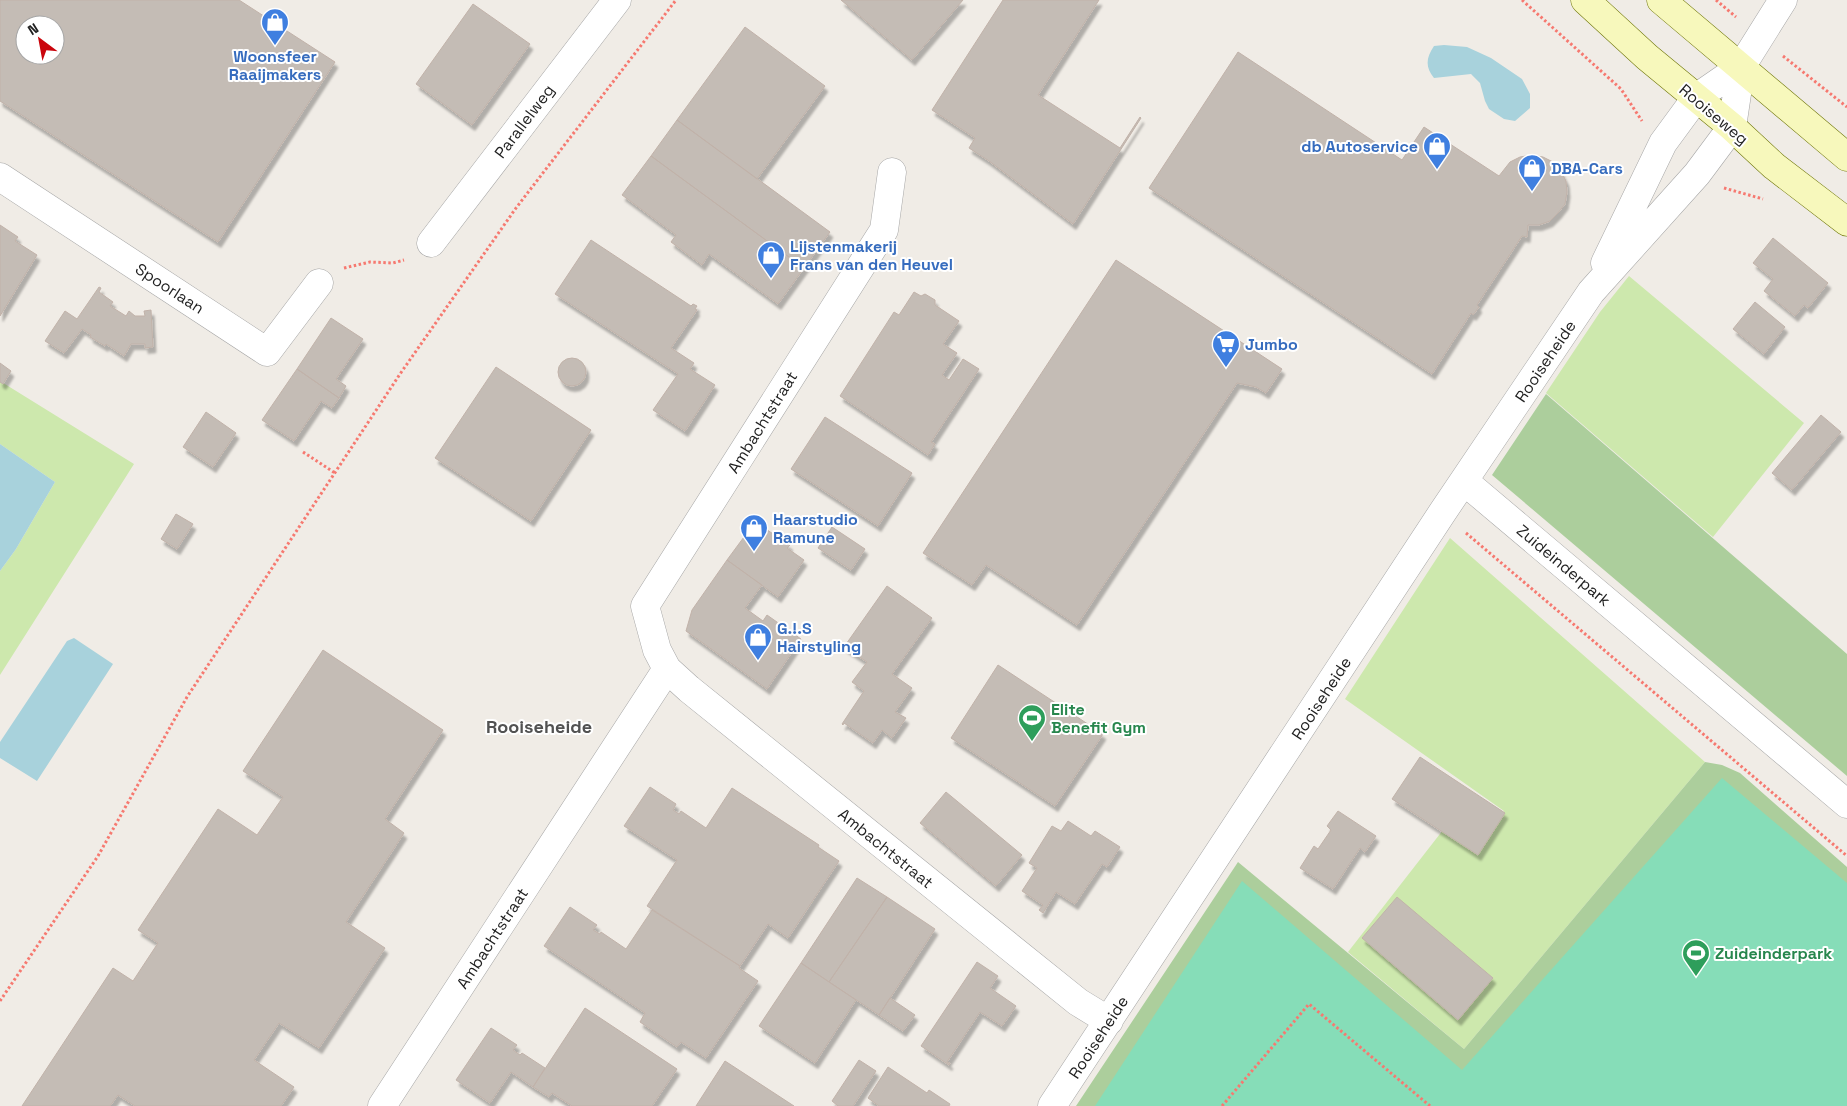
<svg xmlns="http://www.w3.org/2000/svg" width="1847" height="1106" font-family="'Space Grotesk',sans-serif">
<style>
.grass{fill:#cde8ad}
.forest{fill:#acce9c}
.pitch{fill:#86ddb8}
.water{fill:#a8d2dc}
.building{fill:#c4bcb5;stroke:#c1b2a9;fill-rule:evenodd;filter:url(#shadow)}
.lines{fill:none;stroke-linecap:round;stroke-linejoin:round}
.street-casing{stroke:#a6a6a6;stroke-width:29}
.secondary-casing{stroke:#6e7508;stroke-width:29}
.path{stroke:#f67970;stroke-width:3;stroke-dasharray:2.5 2.5;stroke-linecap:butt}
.street{stroke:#fff;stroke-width:28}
.secondary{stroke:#f7f8bc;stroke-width:28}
.labels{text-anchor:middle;stroke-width:4;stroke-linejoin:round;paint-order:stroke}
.shop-label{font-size:16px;font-weight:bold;fill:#366cbe;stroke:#fff;text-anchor:start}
.street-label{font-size:16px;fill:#1f1f1f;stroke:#fff}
.leisure-label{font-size:16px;font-weight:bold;fill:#27864d;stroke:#fff;text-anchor:start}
.neighbourhood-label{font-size:18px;font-weight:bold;fill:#525252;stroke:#fff}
</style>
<defs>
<filter id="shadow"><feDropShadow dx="3" dy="5.5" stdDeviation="1" flood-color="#0004"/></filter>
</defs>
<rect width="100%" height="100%" fill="#f0ece6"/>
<path class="grass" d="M1629,276L1804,423L1713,537L1546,393L1600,312Z
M0,381L134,464L0,675V571L16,549L55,482L0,444Z
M1450,538L1705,762L1464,1049L1348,952L1443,830L1475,853L1504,811L1345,699Z"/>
<path class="forest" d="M1546,394L1847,654V776L1492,475Z
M1705,762L1722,765L1740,773L1847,867V919L1499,1091L1127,1106H1076L1238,862L1464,1049Z"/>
<path class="pitch" d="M1722,778L1847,883V1106H1095L1242,881L1462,1070Z"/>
<path class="water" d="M1444,45L1467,47L1491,58L1522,79L1530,94V108L1515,121L1504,119L1489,109L1485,101L1480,83L1471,74L1434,78C1425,67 1426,58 1434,46Z
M0,444L55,482L16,549L0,571Z
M74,638L113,664L37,781L0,758V742L67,641Z"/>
<path class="building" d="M0,0H239L335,62L218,242L0,101ZM25,25H55V55H25Z
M841,0H963L912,60Z
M1003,0H1099L1038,95L1120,148L1140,117L1141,118L1073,224L989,161L969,148L975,138L932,110Z
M473,4L530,44L472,125L416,84Z
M745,27L825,86L757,179L677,120Z
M1238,52L1402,160L1424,127L1499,176L1510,162L1520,157L1532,155L1543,157L1553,162L1561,171L1566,181L1567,192L1565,204L1558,213L1550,221L1539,225H1528L1527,237L1522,236L1477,305L1479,307L1473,315L1471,313L1432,374L1149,188Z
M677,120L830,232L804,268L651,156Z
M651,156L804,268L778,304L709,254L702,265L671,242L676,235L622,195Z
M0,225L18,237L15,241L37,255L0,316Z
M1773,238L1828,283L1808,308L1804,305L1795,316L1764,291L1773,279L1753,263Z
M591,240L691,306L693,304L697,306L695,309L697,310L671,348L694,363L690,369L715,385L685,431L653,410L678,374L555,294Z
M1116,260L1282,369L1266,393L1256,387L1237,383L1077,625L986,565L972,585L923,553Z
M99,287L101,288L99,292L113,302L110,306L126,316L129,311L135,316H145L144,311L151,310L153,347L145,348V344H131L124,356L106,344L105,346L90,337L91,335L82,329L64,353L45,341L65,311L77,319Z
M914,292L921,296L925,294L935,300V305L959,321L943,344L957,353L942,375L949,380L963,359L979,369L931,442L935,444L928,455L840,396L894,312L899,315Z
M1755,302L1785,327L1764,354L1733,329Z
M331,318L363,339L336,379L346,386L339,398L297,369Z
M558 372a14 14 0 1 1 28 0a14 14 0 1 1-28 0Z
M0,363L11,371L3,384L0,382Z
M496,367L591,430L531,521L435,458Z
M297,369L339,398L332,408L321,401L294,441L262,420Z
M206,412L236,433L213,467L183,447Z
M1821,415L1841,432L1792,490L1772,473Z
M825,417L912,473L878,526L791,469Z
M176,514L193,524L177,549L161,539Z
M755,522L790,545L787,548L804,560L778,597L727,560Z
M832,527L865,549L851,570L818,548Z
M727,560L762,585L745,608L763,621L767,615L801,639L767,689L686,631L692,610Z
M887,586L932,618L892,674L912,688L895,712L906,718L892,738L882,730L873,743L844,723L843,725L842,724L864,691L852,682L867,662L844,647Z
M323,650L443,730L385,819L404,833L346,922L385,948L319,1048L279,1023L254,1060L294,1087L281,1106H135L118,1095L110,1106H22L113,968L133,981L158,943L138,930L218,809L257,835L283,797L243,771Z
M998,665L1103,734L1055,806L951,738Z
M1420,757L1505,813L1478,855L1392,799Z
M650,787L676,804L673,810L679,814L681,811L706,828L732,788L819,845L818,847L839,861L788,938L768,924L740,966L647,906L677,860L624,826Z
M946,792L1022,855L996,886L920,823Z
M1338,811L1376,836L1365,852L1360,848L1333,889L1300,868L1314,846L1318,849L1331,830L1327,826Z
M1068,821L1091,836L1095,831L1120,847L1107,867L1102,864L1075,904L1056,892L1043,913L1039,910L1043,905L1022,891L1037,868L1029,863L1052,826L1061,831Z
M857,878L887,897L829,982L801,963Z
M887,897L935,929L879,1015L829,982Z
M1397,897L1493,978L1458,1020L1362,938Z
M570,907L597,925L593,930L600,934L601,932L626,949L652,910L740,966L739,968L758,981L706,1058L681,1042L677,1047L640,1022L645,1013L544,946Z
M977,962L998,976L990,988L1016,1006L1002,1026L980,1012L947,1062L950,1063L949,1065L921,1046Z
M801,963L856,1000L815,1063L759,1026Z
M890,998L915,1015L903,1031L879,1015Z
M585,1008L677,1069L652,1106H572L552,1093L549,1097L533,1087Z
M491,1028L517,1045L513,1050L520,1055L522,1053L545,1068L533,1087L511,1072L490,1103L456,1080Z
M859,1060L876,1071L853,1106H838L832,1101Z
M725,1061L794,1106H696Z
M888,1067L927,1093L929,1090L950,1104L949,1106H879L868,1098Z"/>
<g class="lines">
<g class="street-casing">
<path id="street" d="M892,172L884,230L645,606L657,650L667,669L689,689L1078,1002L1109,1021
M0,177L267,352L319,283
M431,243L617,0
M1605,263L1663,143L1696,98L1741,67
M1464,481L1847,804
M382,1106L667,669
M1052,1106L1442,513L1591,292L1697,174L1732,127L1741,67L1783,0"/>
</g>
<g class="secondary-casing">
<path id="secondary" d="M1585,0L1647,57L1732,127L1774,166L1847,222
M1661,0L1847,157"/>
</g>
<path class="path" d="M1522,0L1621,89L1642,121
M1716,0L1736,17
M1783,56L1847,107
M1724,188L1763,199
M344,268L370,262L393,263L404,260
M303,452L335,473
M1466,533L1847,856
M0,1001L98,856L187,697L400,374L516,208L676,0
M1222,1106L1309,1004L1430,1106"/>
<use href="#street" class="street"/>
<use href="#secondary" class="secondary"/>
</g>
<defs>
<g id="shop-pin" transform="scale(1.4375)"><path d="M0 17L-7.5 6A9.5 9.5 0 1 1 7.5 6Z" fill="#3f7fe0" stroke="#fff"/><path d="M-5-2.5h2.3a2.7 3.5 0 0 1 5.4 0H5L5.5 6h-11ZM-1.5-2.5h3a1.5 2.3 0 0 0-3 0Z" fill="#fff"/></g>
<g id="supermarket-pin" transform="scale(1.4375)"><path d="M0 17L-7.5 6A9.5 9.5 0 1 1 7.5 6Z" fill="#3f7fe0" stroke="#fff"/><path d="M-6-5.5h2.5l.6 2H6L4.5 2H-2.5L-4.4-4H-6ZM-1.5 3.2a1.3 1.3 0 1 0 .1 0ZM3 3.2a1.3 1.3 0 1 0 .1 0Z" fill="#fff"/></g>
<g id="stadium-pin" transform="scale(1.4375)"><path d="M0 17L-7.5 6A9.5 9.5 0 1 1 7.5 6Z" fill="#2e9e5b" stroke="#fff"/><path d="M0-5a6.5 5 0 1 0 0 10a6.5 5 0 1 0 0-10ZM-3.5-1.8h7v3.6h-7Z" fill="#fff"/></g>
</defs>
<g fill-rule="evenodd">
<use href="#shop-pin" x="275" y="22"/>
<use href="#shop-pin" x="1437" y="146"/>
<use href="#shop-pin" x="1532" y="168"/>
<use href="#shop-pin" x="771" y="255"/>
<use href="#supermarket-pin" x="1226" y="344"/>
<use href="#shop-pin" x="754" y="528"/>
<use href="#shop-pin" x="758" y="637"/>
<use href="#stadium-pin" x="1032" y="718"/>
<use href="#stadium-pin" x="1696" y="953"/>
</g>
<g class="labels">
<g class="shop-label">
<text x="275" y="62" text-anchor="middle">Woonsfeer<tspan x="275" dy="18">Raaijmakers</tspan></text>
<text x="1418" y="152" text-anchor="end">db Autoservice</text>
<text x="1551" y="174">DBA-Cars</text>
<text x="790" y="252">Lijstenmakerij<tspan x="790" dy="18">Frans van den Heuvel</tspan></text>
<text x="1245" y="350">Jumbo</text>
<text x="773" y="525">Haarstudio<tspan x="773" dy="18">Ramune</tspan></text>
<text x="777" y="634">G.!.S<tspan x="777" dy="18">Hairstyling</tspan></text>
</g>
<g class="street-label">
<text transform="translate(1714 114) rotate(40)" y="6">Rooiseweg</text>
<text transform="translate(524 121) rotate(-53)" y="6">Parallelweg</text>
<text transform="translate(170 288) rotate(33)" y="6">Spoorlaan</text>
<text transform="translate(1545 361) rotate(-56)" y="6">Rooiseheide</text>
<text transform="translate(762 422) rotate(-58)" y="6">Ambachtstraat</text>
<text transform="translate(1564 565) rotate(40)" y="6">Zuideinderpark</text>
<text transform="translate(1321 698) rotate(-57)" y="6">Rooiseheide</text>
<text transform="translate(886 848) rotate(39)" y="6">Ambachtstraat</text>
<text transform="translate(492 938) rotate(-57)" y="6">Ambachtstraat</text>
<text transform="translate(1098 1037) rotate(-57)" y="6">Rooiseheide</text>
</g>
<g class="leisure-label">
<text x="1051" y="715">Elite<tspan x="1051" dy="18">Benefit Gym</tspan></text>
<text x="1715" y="959">Zuideinderpark</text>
</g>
<g class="neighbourhood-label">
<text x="539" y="733">Rooiseheide</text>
</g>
</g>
<g transform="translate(40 40) rotate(328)"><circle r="24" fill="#ffffff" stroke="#a5a5a5"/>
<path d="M0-4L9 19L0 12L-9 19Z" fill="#ca050c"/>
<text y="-8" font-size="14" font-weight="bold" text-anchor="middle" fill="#1f1f1f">N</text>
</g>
</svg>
